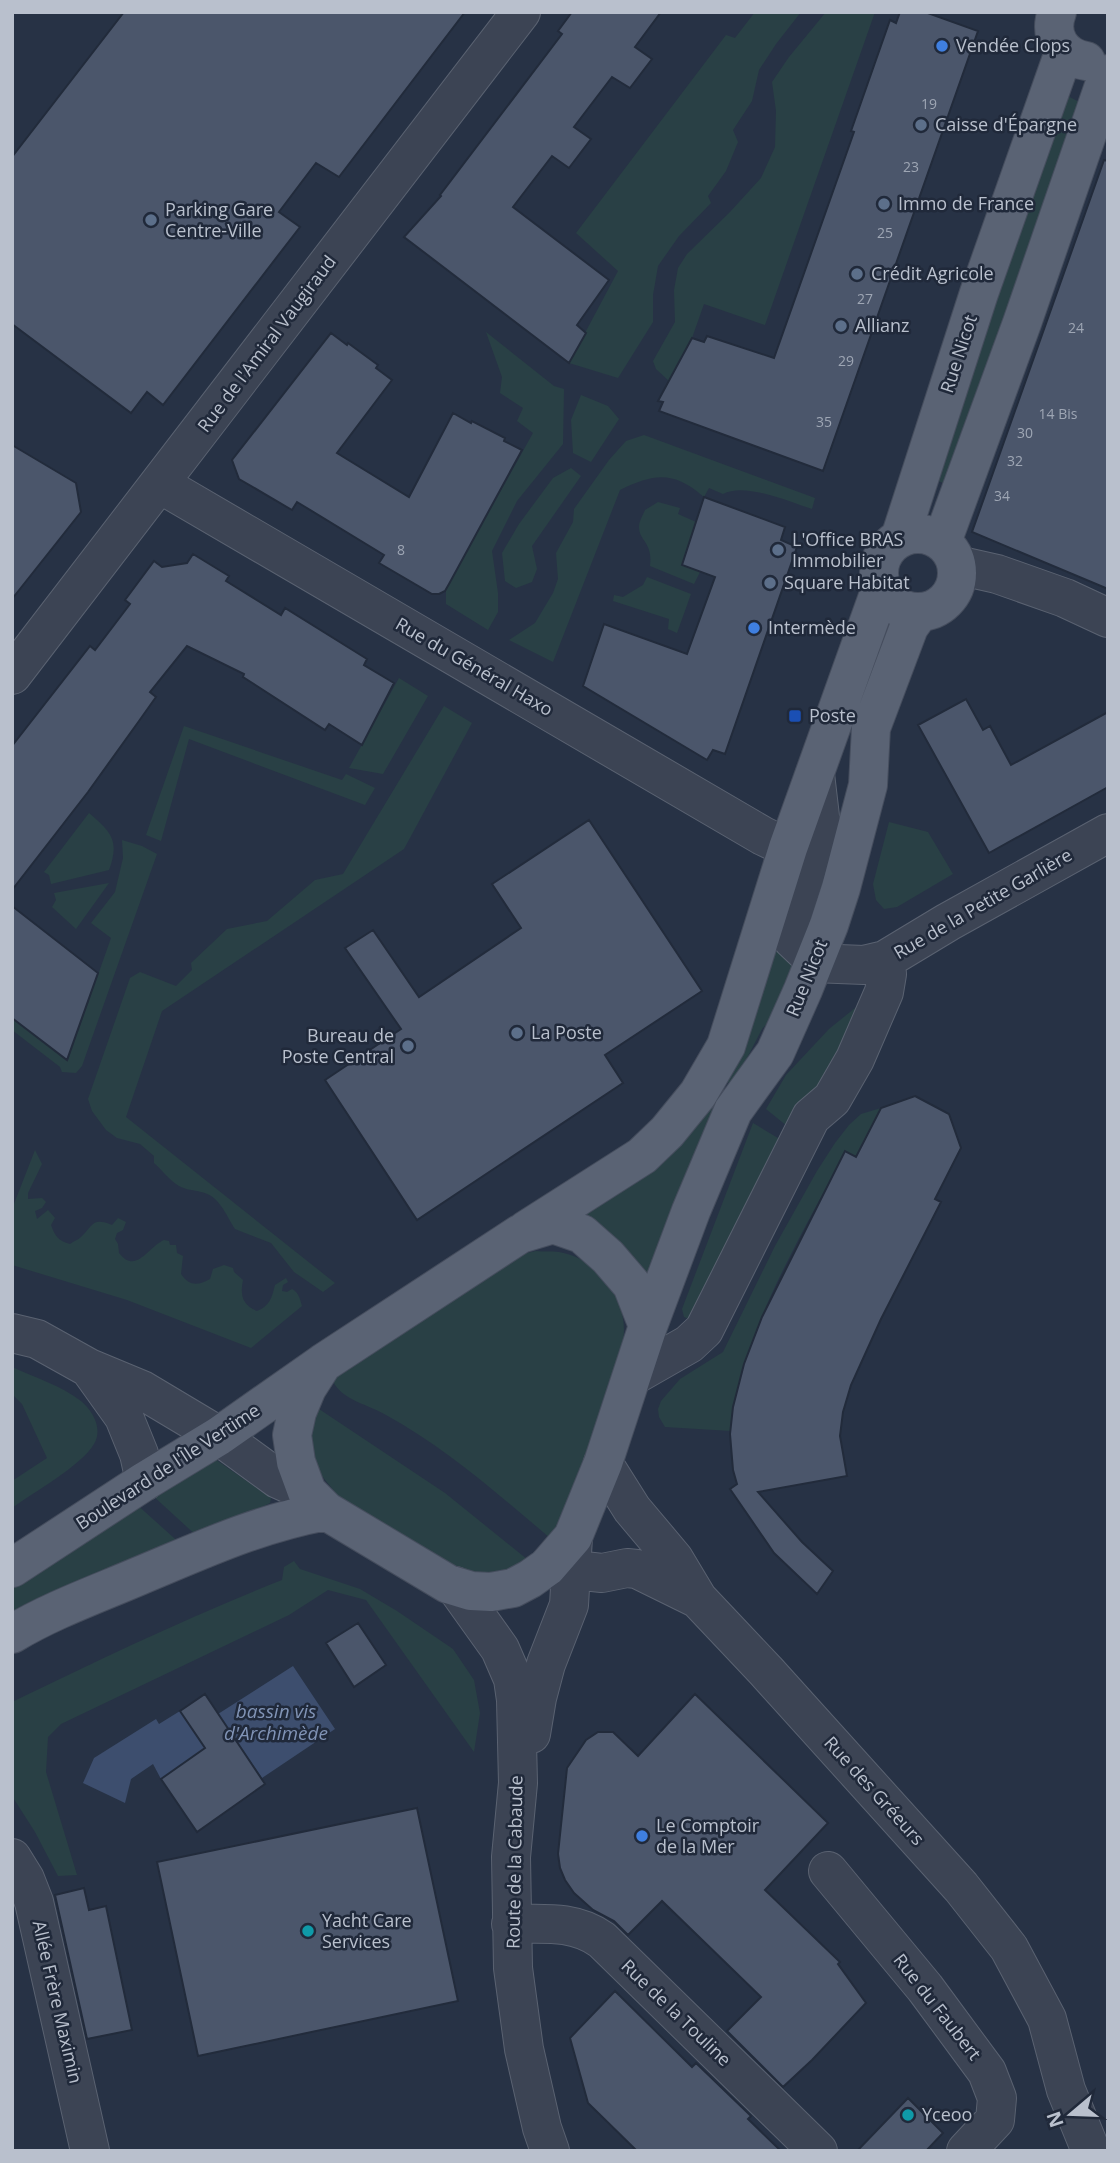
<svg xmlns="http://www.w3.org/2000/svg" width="1120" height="2163" font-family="'Open Sans',sans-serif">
<rect width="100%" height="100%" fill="#273245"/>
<path fill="#294045" d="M 755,12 L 801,12 L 776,44 L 759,70 L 752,101 L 733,130 L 738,142 L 726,171 L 708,196 L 711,203 L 679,236 L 658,266 L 653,295 L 653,322 L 618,378 L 569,363 L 618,271 L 576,233 L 726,35 L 735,38 Z
M 826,12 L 875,12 L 765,325 L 704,304 L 692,338 L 669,381 L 656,369 L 653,361 L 675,322 L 674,290 L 678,268 L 687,254 L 730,212 L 761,178 L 775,147 L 776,111 L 772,82 L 789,57 Z
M 1062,93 L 1083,104 L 949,485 L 935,480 Z
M 486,332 L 554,386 L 564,389 L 563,444 L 517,501 L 492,551 L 498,593 L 498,612 L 488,630 L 446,604 L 446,589 L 533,433 L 517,421 L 523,408 L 500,393 L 502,377 Z
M 581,395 L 608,406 L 619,419 L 591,462 L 573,453 L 571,420 Z
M 644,435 L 815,498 L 812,509 C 789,502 745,482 723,494 L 709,488 L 704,497 C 674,471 655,473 620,490 L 553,662 L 509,640 L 535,623 L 553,593 L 558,579 L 556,553 L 573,522 L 574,509 L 609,460 L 626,441 Z
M 571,468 L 581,476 L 532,546 L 537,569 L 532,582 L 516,588 L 505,581 L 502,553 L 519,524 L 553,478 Z
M 658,502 L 680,508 L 678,514 L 696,522 L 682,565 L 700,572 L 694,584 L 650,566 C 653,542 639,541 639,527 C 639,521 643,515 645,510 Z
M 647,577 L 691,594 L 677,633 L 668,629 L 669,619 L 613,601 L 614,595 L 623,597 L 643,585 Z
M 399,678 L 428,696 L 383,774 L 349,768 Z
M 444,706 L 472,723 L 404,849 L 162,1011 L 126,1117 L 335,1283 L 323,1292 L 294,1272 L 271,1243 L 235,1229 C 226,1215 219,1195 201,1192 C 194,1190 186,1190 179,1186 C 170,1181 162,1170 154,1163 L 154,1156 L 140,1144 L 117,1138 L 106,1130 L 92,1111 L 88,1099 L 130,978 L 140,972 L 176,986 L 192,970 L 191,963 L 227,929 L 267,921 L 315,880 L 343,874 Z
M 184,726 L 342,780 L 346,774 L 375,788 L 365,805 L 189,739 L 161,841 L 146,835 Z
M 89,813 C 111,832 120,840 109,870 L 51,884 L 49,875 L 44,872 Z
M 889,822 L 928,832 L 953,874 L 897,907 L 884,909 L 876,900 L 873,884 Z
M 122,840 L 142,846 L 157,854 L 82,1066 L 76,1073 L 62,1072 L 60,1067 L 12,1030 L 12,1018 L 68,1060 L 111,938 L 91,923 L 115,892 L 123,858 Z
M 109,883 L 76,929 L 52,907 L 56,900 L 54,893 Z
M 772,948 L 780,952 L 807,980 L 762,1029 L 733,1085 L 723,1080 Z
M 860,1004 L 824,1092 L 787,1126 L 766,1109 L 786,1075 L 829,1029 Z
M 712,1095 L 723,1103 L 646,1277 L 578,1213 Z
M 881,1108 L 864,1141 L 873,1166 L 845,1152 C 800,1239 741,1332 731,1431 L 665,1427 L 659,1417 L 658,1409 L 661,1401 L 680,1379 L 723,1352 L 775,1246 L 817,1171 L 835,1143 L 849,1125 L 861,1114 Z
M 753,1123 L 783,1141 L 691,1320 L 684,1317 L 682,1309 Z
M 35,1150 L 42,1164 L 28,1193 L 28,1199 L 42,1198 L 46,1202 L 42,1208 L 35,1211 L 37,1219 L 48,1210 L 55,1218 L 51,1225 C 55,1236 58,1241 70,1244 C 74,1241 78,1240 81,1237 C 92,1227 92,1216 112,1225 L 118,1218 L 126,1222 L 123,1230 L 117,1233 L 115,1239 L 118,1244 L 119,1253 C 136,1275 148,1247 164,1240 L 169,1241 L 170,1245 L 176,1245 L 177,1253 L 183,1256 L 181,1274 C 189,1286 198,1286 210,1279 L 213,1269 L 224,1265 L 233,1268 L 234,1272 L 243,1280 C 240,1295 242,1305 257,1311 C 270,1306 272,1297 275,1285 L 286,1278 L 288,1282 L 283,1285 L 282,1291 L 287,1292 L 292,1289 C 299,1293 300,1299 302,1306 L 251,1348 L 127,1300 L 12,1265 L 12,1209 Z
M 536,1251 C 544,1252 551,1251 559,1252 C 596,1258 624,1293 624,1330 C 624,1339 622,1349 621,1358 L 561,1530 L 550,1538 C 498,1494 446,1448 386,1415 C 370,1405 341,1400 333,1381 L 342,1371 L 522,1254 Z
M 12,1367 C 34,1377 62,1386 81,1401 C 93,1411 103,1429 94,1444 C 81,1466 34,1492 12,1508 L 12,1481 L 47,1458 L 22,1404 L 12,1394 Z
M 319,1409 L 445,1493 L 528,1560 L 502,1572 L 475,1573 L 450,1566 L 338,1496 L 322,1476 L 309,1456 L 308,1439 Z
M 212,1457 L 271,1498 L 270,1503 L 199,1538 L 151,1494 Z
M 134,1502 L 184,1547 L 12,1625 L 12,1584 Z
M 294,1561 L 300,1569 L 360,1589 L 397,1611 L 453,1649 L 474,1680 L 480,1713 L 474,1752 L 366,1600 L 328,1590 L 289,1615 L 61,1724 L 48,1737 L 46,1772 L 77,1875 L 58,1876 L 35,1832 L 12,1796 L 12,1702 C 101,1659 190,1616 282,1580 L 284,1567 Z"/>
<path fill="#3d4e6e" d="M 293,1666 L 335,1729 L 262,1778 L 218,1714 Z
M 180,1711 L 205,1748 L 161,1779 L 153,1764 L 131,1779 L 125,1803 L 83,1783 L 94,1758 L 156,1719 L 159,1724 Z"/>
<path fill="#4b566b" stroke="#222b3b" stroke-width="2" d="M 124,12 L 465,12 L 339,177 L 316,163 L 279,212 L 300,227 L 163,405 L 147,392 L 131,413 L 12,324 L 12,157 Z
M 572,12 L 661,12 L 635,47 L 652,59 L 630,88 L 612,77 L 574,127 L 591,139 L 569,168 L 552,156 L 513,207 L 609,280 L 577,325 L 586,333 L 569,363 L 404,237 L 441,196 L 440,195 L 562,34 L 558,31 Z
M 900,12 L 925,12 L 978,31 L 823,471 L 659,411 L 663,402 L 658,401 L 692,338 L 704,342 L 707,336 L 774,358 L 854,132 L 851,131 L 890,20 L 896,23 Z
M 1104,160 L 1108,161 L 1108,589 L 972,532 Z
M 331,333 L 347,345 L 348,343 L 378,365 L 376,368 L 392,380 L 337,453 L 409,497 L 453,413 L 471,423 L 472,421 L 505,438 L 504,441 L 522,450 L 449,584 L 445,591 L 439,594 L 432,594 L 379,563 L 384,555 L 297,502 L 292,510 L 239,479 L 232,460 Z
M 12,445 L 76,483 L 81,512 L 12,599 Z
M 704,497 L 785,527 L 781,540 L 797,547 L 725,754 L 713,750 L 707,760 L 583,686 L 604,624 L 687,654 L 715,577 L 682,565 Z
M 193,554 L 229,576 L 226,581 L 281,615 L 285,608 L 367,659 L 364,665 L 394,683 L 362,745 L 329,724 L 325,730 L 243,677 L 244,674 L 187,646 L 150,692 L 156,697 L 139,721 L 88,792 L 12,890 L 12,746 L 90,646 L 95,650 L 130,604 L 125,600 L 154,561 L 162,567 L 187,563 Z
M 966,699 L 983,730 L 990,726 L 1011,765 L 1108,712 L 1108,787 L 989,853 L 918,725 Z
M 589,820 L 702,991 L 605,1055 L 623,1083 L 417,1220 L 325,1080 L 401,1029 L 345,948 L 373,930 L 419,997 L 521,928 L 492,884 Z
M 12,906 L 98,973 L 67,1060 L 12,1018 Z
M 915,1096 L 949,1114 L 961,1148 L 935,1199 L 941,1202 L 881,1319 L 851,1385 L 843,1412 L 840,1436 L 847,1476 L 758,1492 L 802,1542 L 833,1571 L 817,1594 L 774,1553 L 730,1489 L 737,1484 L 733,1470 L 730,1434 L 733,1407 L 744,1364 L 762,1317 L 845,1151 L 856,1157 L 881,1108 Z
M 358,1623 L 386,1665 L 354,1687 L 326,1643 Z
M 205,1694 L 265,1784 L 197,1832 L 161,1779 L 205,1748 L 180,1711 Z
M 695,1694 L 828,1823 L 765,1890 L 840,1962 L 838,1964 L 866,2003 L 812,2060 L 783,2087 L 727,2031 L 761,1997 L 662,1901 L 628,1935 L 614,1921 L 593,1910 L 574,1893 L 565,1880 L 560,1868 L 558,1854 L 567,1768 L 586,1740 L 598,1732 L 613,1732 L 638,1756 Z
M 417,1808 L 458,2001 L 198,2056 L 157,1862 Z
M 84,1888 L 89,1910 L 106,1906 L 132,2030 L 87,2039 L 55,1895 Z
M 615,1991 L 692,2067 L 696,2063 L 751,2116 L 748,2119 L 781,2151 L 637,2151 L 588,2103 L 570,2038 Z
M 908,2098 L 943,2133 L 926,2151 L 857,2151 Z"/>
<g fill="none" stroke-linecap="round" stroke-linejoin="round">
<g stroke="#5a6271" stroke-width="40">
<path id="minor" d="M 160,484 L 763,836 L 788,848
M 957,565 L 997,574 L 1065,598 L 1108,618
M 12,675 L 521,12
M 815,774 L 821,825 L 790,921 L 792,939 L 810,956 L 813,963 L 864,965 L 885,960 L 948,922 L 1108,833
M 12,1333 L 37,1339 L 89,1368 L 142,1390 L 219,1436 L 278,1479 L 307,1492
M 89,1368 L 124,1417 L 139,1454 L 145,1481
M 633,1376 L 689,1344 L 704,1330 L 811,1117 L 832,1099 L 855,1059 L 884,992 L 887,974 L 885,960
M 603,1463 L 632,1509 L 674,1559 L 698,1599 L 766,1671 L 961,1887 L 1009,1948 L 1047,2019 L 1066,2090 L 1091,2151
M 547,1567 L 602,1573 L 627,1568 L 637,1569 L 696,1598
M 455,1586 L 500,1649 L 513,1679 L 516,1700 L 518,1783 L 511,1857 L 513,1968 L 524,2049 L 542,2128 L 550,2151
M 531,1734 L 537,1698 L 546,1664 L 569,1605 L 573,1537
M 12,1858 L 25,1879 L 34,1902 L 90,2151
M 828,1871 L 925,1988 L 987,2072 L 997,2098 L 995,2120 L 966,2151
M 511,1924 C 544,1924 574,1920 602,1940 L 818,2151"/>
</g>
<g stroke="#454d5d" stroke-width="40">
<path id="major" d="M 1057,12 C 1048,36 1062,57 1086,61
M879 573a39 39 0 1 1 78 0a39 39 0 1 1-78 0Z
M 900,538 L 979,293 L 1064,52
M 942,542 L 1022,323 L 1108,74
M 526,1230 L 642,1156 L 667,1132 L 698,1094 L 726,1046 L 788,848 L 881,588
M 323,1363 L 307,1388 L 297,1412 L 292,1435 L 296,1462 L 307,1492 L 326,1511 L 448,1584 L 471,1591 L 491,1592 L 513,1588 L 530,1579 L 547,1567 L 573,1537 L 603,1463 L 648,1326 L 691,1211 L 733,1111 L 775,1053 L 803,990 L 829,925 L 841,888 L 868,785 L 871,728 L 909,627 L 919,613
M 12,1568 L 145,1481 L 219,1436 L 323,1363 L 520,1234 L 553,1224 L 582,1234 L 608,1257 L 632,1285 L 648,1326
M 12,1634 C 52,1610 97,1594 139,1576 C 204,1549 257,1524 326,1511"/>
</g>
<use href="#minor" stroke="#3c4454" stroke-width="38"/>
<use href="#major" stroke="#5a6374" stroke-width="38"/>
</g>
<g fill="#3f7fe0" stroke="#20293a" stroke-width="2.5">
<circle cx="942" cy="46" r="7"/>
<circle cx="754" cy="628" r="7"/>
<circle cx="642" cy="1836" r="7"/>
</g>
<g fill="#5c6f8a" stroke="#20293a" stroke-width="2.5">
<circle cx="921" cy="125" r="7"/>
<circle cx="884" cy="204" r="7"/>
<circle cx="151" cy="220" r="7"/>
<circle cx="857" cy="274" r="7"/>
<circle cx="841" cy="326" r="7"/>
<circle cx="778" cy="550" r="7"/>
<circle cx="770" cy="583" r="7"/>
<circle cx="517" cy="1033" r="7"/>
<circle cx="408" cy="1046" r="7"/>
</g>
<rect fill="#1a4fb4" stroke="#20293a" stroke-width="2.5" x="788" y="709" width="14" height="14" rx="3.5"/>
<g fill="#0f9aa8" stroke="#20293a" stroke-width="2.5">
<circle cx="308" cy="1931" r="7"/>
<circle cx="908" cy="2115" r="7"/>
</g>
<g text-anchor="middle" stroke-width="5" stroke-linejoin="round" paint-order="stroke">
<g font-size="14" fill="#9ea6b4">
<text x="929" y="109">19</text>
<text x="911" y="172">23</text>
<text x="885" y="238">25</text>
<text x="865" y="304">27</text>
<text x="1076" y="333">24</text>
<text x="846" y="366">29</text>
<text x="1058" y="419">14 Bis</text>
<text x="824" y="427">35</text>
<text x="1025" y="438">30</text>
<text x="1015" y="466">32</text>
<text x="1002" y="501">34</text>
<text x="401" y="555">8</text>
</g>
<g font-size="18" fill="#b9c0cd" stroke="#20293a" text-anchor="start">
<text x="956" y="52">Vendée Clops</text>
<text x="935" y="131">Caisse d'Épargne</text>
<text x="898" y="210">Immo de France</text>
<text x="165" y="216">Parking Gare<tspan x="165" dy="21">Centre-Ville</tspan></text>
<text x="871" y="280">Crédit Agricole</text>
<text x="855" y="332">Allianz</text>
<text x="792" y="546">L'Office BRAS<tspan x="792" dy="21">Immobilier</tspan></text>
<text x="784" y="589">Square Habitat</text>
<text x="768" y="634">Intermède</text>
<text x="809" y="722">Poste</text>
<text x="531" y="1039">La Poste</text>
<text x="394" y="1042" text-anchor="end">Bureau de<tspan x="394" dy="21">Poste Central</tspan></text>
<text x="656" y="1832">Le Comptoir<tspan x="656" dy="21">de la Mer</tspan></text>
<text x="322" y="1927">Yacht Care<tspan x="322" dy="21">Services</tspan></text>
<text x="922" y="2121">Yceoo</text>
</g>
<g font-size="18" fill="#b9c0cd" stroke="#20293a">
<text transform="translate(267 344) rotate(-53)" y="6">Rue de l'Amiral Vaugiraud</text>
<text transform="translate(959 354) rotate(-72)" y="6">Rue Nicot</text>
<text transform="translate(474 667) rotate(30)" y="6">Rue du Général Haxo</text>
<text transform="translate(983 904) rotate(-30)" y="6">Rue de la Petite Garlière</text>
<text transform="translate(807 978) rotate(-68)" y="6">Rue Nicot</text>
<text transform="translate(168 1467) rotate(-33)" y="6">Boulevard de l'Île Vertime</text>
<text transform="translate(874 1791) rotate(48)" y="6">Rue des Gréeurs</text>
<text transform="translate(515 1862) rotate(-89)" y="6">Route de la Cabaude</text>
<text transform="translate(57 2002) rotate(77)" y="6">Allée Frère Maximin</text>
<text transform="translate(937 2007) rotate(52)" y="6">Rue du Faubert</text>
<text transform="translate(676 2013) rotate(44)" y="6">Rue de la Touline</text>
</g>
<g font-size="19" font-style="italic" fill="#8093b5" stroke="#20293a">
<text x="276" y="1718">bassin vis<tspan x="276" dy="22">d'Archimède</tspan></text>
</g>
</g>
<rect width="1120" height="2163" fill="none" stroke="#b9c0cd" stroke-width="28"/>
<g transform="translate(1071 2114) rotate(251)" stroke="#20293a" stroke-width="5" paint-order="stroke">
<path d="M0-5L12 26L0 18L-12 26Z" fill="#b9c0cd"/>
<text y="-10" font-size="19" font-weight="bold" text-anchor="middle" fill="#b9c0cd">N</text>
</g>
</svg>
